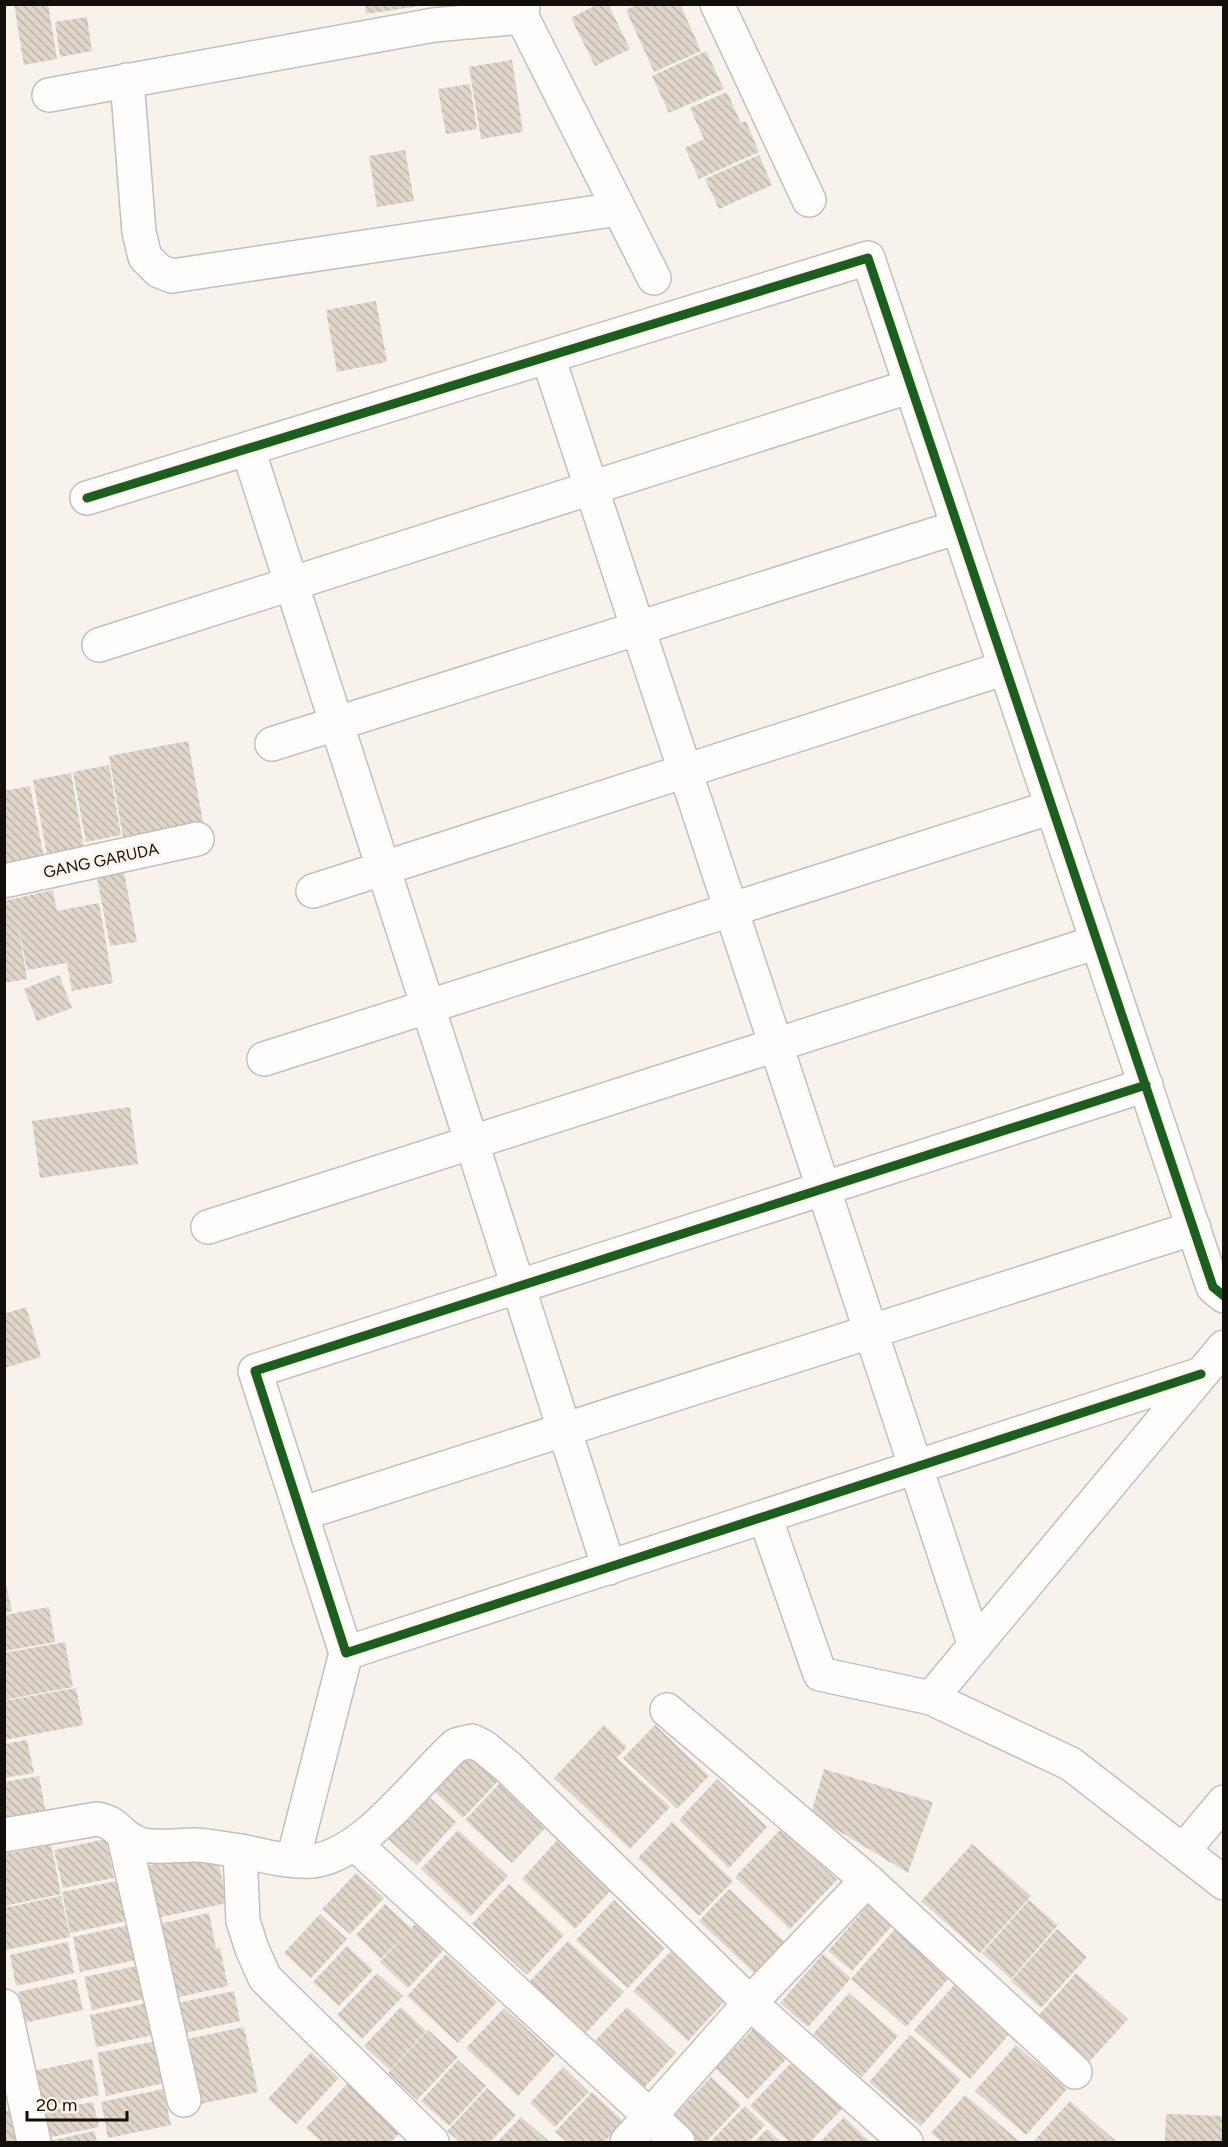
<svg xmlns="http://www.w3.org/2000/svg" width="1228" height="2147" font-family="Figtree,sans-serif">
<defs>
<pattern id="building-back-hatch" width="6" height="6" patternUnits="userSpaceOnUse" patternTransform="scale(1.5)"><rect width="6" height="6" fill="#dfd5c9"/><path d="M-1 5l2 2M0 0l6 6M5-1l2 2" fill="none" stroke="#beb6ab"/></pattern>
</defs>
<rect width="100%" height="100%" fill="#f7f2ec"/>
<path fill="url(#building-back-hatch)" d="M 14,4 L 48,4 L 57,59 L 24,65 Z
M 365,4 L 419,4 L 420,6 L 366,14 Z
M 598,4 L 608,4 L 630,49 L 595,66 L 571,18 Z
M 638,4 L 680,4 L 701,51 L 654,72 L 626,10 Z
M 87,17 L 92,51 L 60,57 L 55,22 Z
M 706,51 L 724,89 L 669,113 L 652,76 Z
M 512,60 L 523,132 L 481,139 L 469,67 Z
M 470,84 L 477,129 L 446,134 L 438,89 Z
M 727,92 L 741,123 L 746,121 L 759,152 L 699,179 L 685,148 L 704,139 L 690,108 Z
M 405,150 L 414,201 L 377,207 L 369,156 Z
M 759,155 L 772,185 L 719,209 L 705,179 Z
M 376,301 L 387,362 L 337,372 L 326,310 Z
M 188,741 L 203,822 L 123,837 L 109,756 Z
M 109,765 L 121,835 L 86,842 L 73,772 Z
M 71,773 L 85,853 L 48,860 L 33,780 Z
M 30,786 L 45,863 L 4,871 L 4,791 Z
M 123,867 L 137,942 L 110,946 L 96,872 Z
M 53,890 L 57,911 L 99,903 L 113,983 L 72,991 L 67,963 L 27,970 L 17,918 L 27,979 L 4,983 L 4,901 Z
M 59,975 L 72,1008 L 37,1021 L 24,989 Z
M 130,1107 L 138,1164 L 40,1178 L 32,1121 Z
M 26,1307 L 41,1357 L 4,1368 L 4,1314 Z
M 4,1576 L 12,1611 L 4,1613 Z
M 49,1607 L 55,1642 L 4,1651 L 4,1615 Z
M 65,1642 L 73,1687 L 4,1700 L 4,1653 Z
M 76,1688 L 83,1725 L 4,1740 L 4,1701 Z
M 604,1725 L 627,1747 L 617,1758 L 670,1807 L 630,1849 L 554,1778 Z
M 655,1725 L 709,1776 L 677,1809 L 623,1758 Z
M 27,1740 L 34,1773 L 4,1778 L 4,1744 Z
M 472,1751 L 501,1778 L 463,1818 L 434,1791 Z
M 824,1769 L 933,1802 L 908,1873 L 811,1814 Z
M 39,1776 L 46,1814 L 4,1821 L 4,1782 Z
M 717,1779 L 767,1827 L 729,1868 L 679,1820 Z
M 501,1782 L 548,1825 L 512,1863 L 465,1820 Z
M 427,1795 L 456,1822 L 417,1865 L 387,1838 Z
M 672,1822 L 733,1881 L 699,1916 L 638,1858 Z
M 782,1828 L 837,1880 L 790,1929 L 735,1877 Z
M 458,1830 L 508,1876 L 471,1916 L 421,1869 Z
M 559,1838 L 613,1888 L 575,1929 L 522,1879 Z
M 106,1839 L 114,1878 L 63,1888 L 54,1850 Z
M 972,1844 L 1031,1896 L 980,1953 L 921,1901 Z
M 51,1845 L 61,1894 L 4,1906 L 4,1854 Z
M 216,1851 L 227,1903 L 152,1919 L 141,1867 Z
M 356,1873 L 384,1898 L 350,1934 L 322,1909 Z
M 121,1880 L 130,1920 L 70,1933 L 62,1892 Z
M 509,1884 L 564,1935 L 527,1975 L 472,1924 Z
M 729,1889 L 786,1943 L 755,1974 L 699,1921 Z
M 61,1896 L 70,1937 L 6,1950 L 4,1908 Z
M 614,1900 L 665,1948 L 628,1988 L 576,1940 Z
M 1029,1900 L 1058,1925 L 1011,1979 L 982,1953 Z
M 872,1901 L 896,1921 L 852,1971 L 828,1951 Z
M 385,1904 L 411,1928 L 420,1919 L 448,1945 L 408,1988 L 380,1962 L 407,1933 L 381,1959 L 356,1935 Z
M 209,1913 L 216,1949 L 220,1948 L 228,1986 L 175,1998 L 159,1924 Z
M 320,1914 L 347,1939 L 311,1978 L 284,1953 Z
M 129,1925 L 136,1960 L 80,1972 L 73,1937 Z
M 895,1929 L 950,1977 L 906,2027 L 851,1979 Z
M 1057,1929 L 1087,1957 L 1041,2008 L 1011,1981 Z
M 568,1941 L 624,1992 L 585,2034 L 529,1982 Z
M 68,1942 L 74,1973 L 16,1986 L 10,1955 Z
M 347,1946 L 373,1970 L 339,2006 L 313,1982 Z
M 671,1951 L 725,2001 L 688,2041 L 633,1991 Z
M 446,1954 L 497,2002 L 458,2043 L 407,1996 Z
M 823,1954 L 851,1978 L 808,2027 L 780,2003 Z
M 137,1966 L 144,1999 L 92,2010 L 84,1977 Z
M 377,1973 L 403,1996 L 362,2039 L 337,2015 Z
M 1076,1973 L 1128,2019 L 1090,2061 L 1039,2015 Z
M 76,1979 L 83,2010 L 24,2023 L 18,1992 Z
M 957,1982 L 1013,2030 L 970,2079 L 914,2030 Z
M 234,1991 L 240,2021 L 185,2033 L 178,2003 Z
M 849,1993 L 898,2036 L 862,2077 L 813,2034 Z
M 148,2003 L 154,2035 L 96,2047 L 90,2015 Z
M 401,2007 L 426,2031 L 390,2070 L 364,2046 Z
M 627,2007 L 676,2053 L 644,2088 L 594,2042 Z
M 504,2008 L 555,2055 L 518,2096 L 466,2048 Z
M 757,2025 L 790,2055 L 748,2099 L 715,2068 Z
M 244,2027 L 258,2092 L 195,2105 L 182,2040 Z
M 428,2030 L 458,2057 L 417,2100 L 388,2073 Z
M 910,2035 L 961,2080 L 921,2126 L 869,2082 Z
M 156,2041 L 164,2083 L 106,2096 L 97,2053 Z
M 1016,2045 L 1067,2089 L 1026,2135 L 975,2091 Z
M 311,2052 L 339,2078 L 296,2124 L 268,2099 Z
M 92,2059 L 99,2095 L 40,2107 L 33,2071 Z
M 458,2060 L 486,2086 L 449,2126 L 421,2101 Z
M 792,2062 L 842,2109 L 810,2142 L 789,2142 L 750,2106 Z
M 563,2067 L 589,2092 L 555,2127 L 530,2103 Z
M 711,2077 L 741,2105 L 706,2142 L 694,2142 L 670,2120 Z
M 352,2079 L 404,2128 L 391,2142 L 322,2142 L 306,2128 Z
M 487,2088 L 516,2115 L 490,2142 L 460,2142 L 447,2131 Z
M 163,2089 L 171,2125 L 108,2138 L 101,2102 Z
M 592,2092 L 624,2122 L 604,2142 L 567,2142 L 555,2132 Z
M 965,2095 L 1020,2142 L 942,2142 L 931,2133 Z
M 1070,2101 L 1117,2142 L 1033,2142 Z
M 93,2102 L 99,2127 L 51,2137 L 45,2111 Z
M 745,2106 L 765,2125 L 749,2142 L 710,2142 Z
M 17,2108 L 24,2142 L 4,2142 L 4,2111 Z
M 1166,2114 L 1224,2116 L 1224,2142 L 1165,2142 Z
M 521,2117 L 550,2142 L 497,2142 Z
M 844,2117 L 870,2142 L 820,2142 Z
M 767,2129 L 781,2142 L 754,2142 Z
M 94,2131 L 97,2142 L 50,2142 L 49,2141 Z"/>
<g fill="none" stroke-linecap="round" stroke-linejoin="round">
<g stroke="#c4bfbb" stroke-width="36">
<path id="minor" d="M 717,4 L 809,200
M 522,17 L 654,278
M 127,80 L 139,232 L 145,257 L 159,271 L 172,276 L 618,209
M 49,95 L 434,25 L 522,17 L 523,4
M 548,357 L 975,1646
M 248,449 L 609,1568
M 87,498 L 868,258 L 1213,1287 L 1224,1296
M 99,645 L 911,386
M 272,744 L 958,527
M 4,881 L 197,839
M 313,891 L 1005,668
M 264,1059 L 1052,807
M 1146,1085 L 255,1371 L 346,1653 L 1201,1374
M 208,1227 L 1097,942
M 301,1514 L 1194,1228
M 765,1517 L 820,1674 L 931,1698 L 1071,1764 L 1224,1883
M 931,1698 L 1224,1347
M 4,1835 L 97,1819 C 119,1822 120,1839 143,1845 C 159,1848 178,1845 194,1845 C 205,1845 215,1847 226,1849 C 255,1852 282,1863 312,1861 C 364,1856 418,1779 456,1745 L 472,1741 L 484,1747 L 508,1767 L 750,2003 L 906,2142
M 124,1837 L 184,2100
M 355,1844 L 678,2142
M 240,1851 L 243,1921 L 252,1949 L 265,1978 L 432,2142
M 1183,1851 L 1224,1802
M 293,1860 L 346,1653
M 867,1880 L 1075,2072
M 4,2006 L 34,2142
M 627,2142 L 750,2003 L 867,1880 L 667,1710"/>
</g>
<use href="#minor" stroke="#fefdfc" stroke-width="33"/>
<g stroke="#fcf2e7" stroke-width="13">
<path id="cycleway" d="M 87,498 L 868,258 L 1213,1287 L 1224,1296
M 1146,1085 L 255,1371 L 346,1653 L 1201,1374"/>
</g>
<use href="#cycleway" stroke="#1b5e20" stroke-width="9"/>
</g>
<g text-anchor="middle" stroke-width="5" stroke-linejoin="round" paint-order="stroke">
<g font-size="16" fill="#120f0b" stroke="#fcf2e7">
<text transform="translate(101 860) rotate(-12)" y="6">GANG GARUDA</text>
</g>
</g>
<rect width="1228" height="2147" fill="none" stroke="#120f0b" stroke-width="12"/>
<path d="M27 2111v9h100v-9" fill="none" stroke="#120f0b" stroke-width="3"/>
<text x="36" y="2111" font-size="18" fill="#120f0b" stroke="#fcf2e7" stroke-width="4.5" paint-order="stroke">20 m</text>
</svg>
